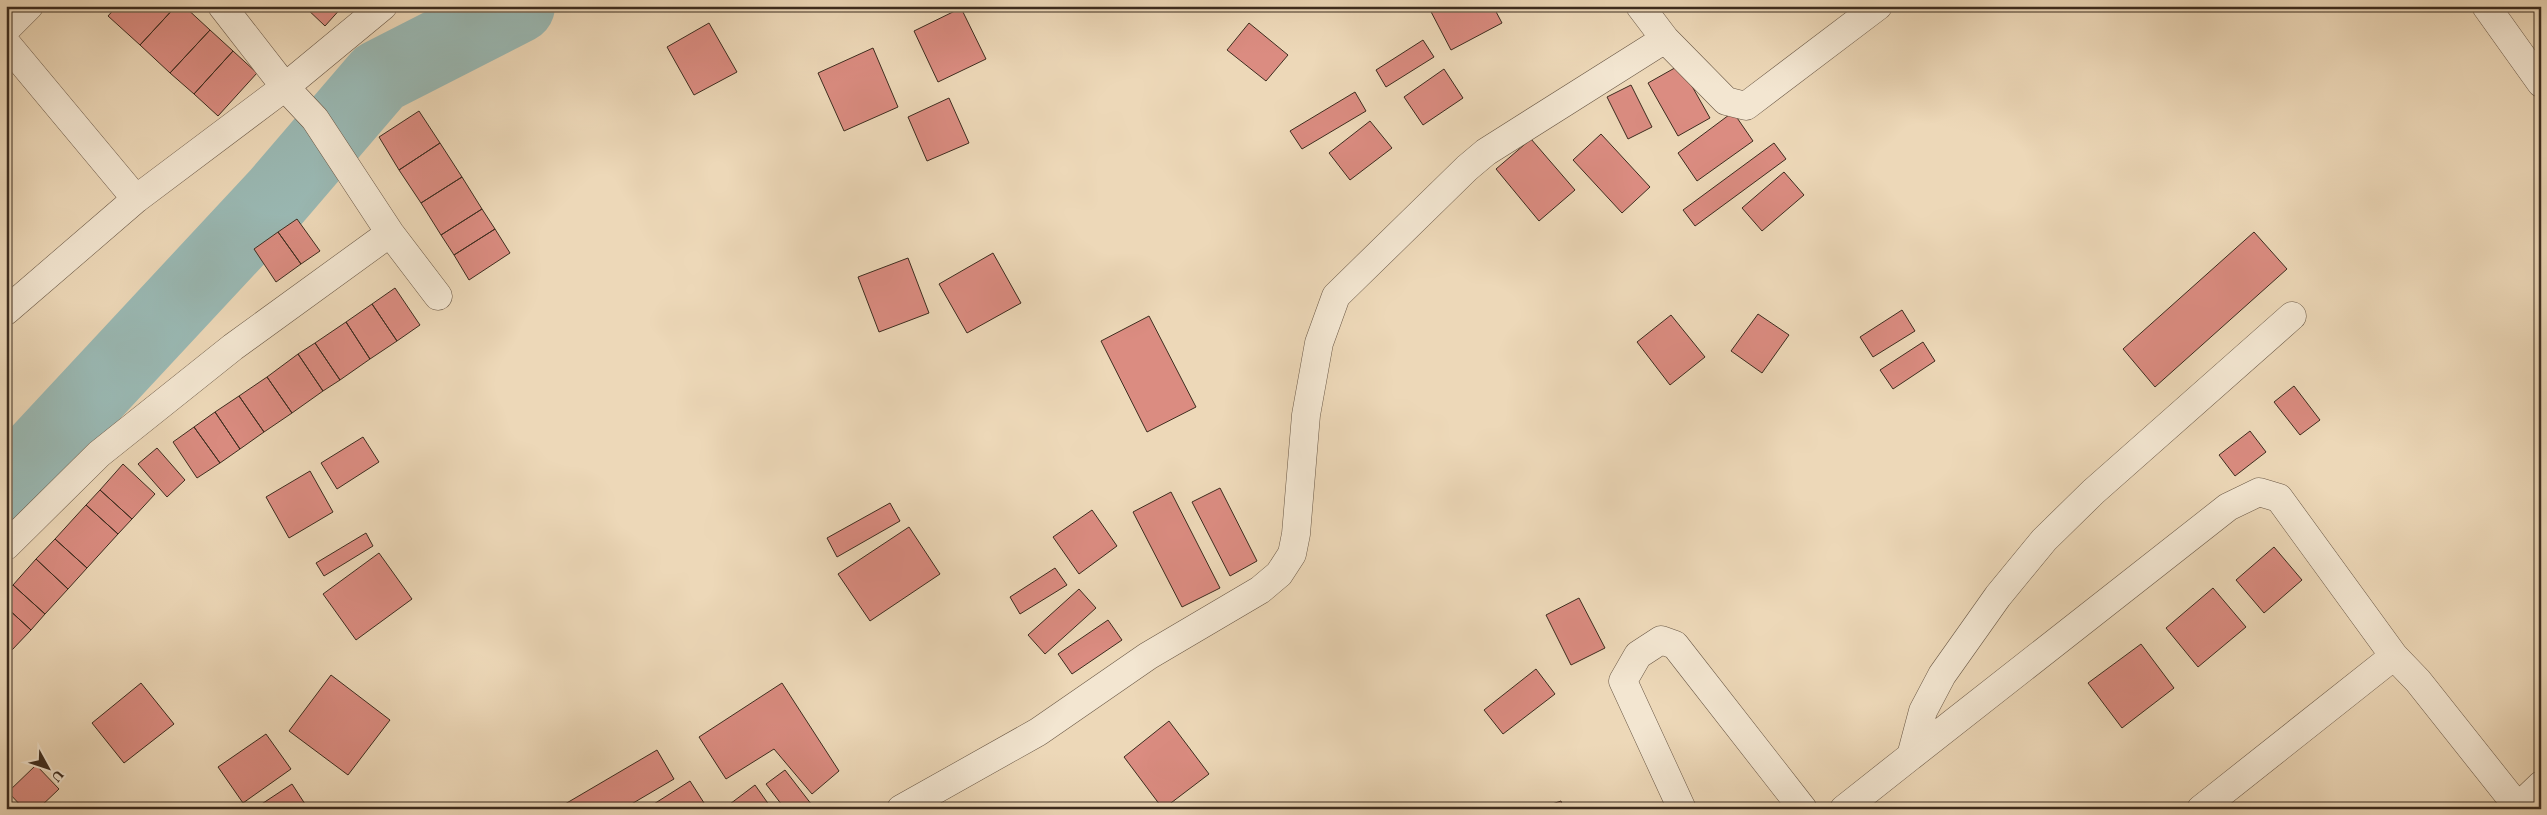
<svg xmlns="http://www.w3.org/2000/svg" width="2547" height="815" font-family="'EB Garamond',serif">
<rect width="100%" height="100%" fill="#edd8b8"/>
<filter id="stains"><feTurbulence type="fractalNoise" baseFrequency=".004" numOctaves="4"/><feColorMatrix values="0 0 0 0 .2 0 0 0 0 .09 0 0 0 0 .02 0 0 0 .5 -.17"/></filter>
<radialGradient id="worn" r=".72"><stop offset=".6" stop-color="#630" stop-opacity="0"/><stop offset="1" stop-color="#630" stop-opacity=".3"/></radialGradient>
<g fill="none" stroke-linecap="round" stroke-linejoin="round">
<path stroke="#9ab9b4" stroke-width="74" d="M 6,487 L 277,196 L 379,77 L 518,6"/>
</g>
<path fill="#db8c81" stroke="#3d2c1f" d="M 117,6 L 176,6 L 140,45 L 108,16 Z
M 176,6 L 184,6 L 210,30 L 170,73 L 140,45 Z
M 304,6 L 343,6 L 325,26 Z
M 1428,6 L 1493,6 L 1502,23 L 1451,50 Z
M 961,8 L 986,59 L 938,82 L 914,31 Z
M 709,23 L 737,72 L 694,95 L 667,47 Z
M 1249,23 L 1288,55 L 1266,81 L 1227,50 Z
M 210,30 L 233,51 L 194,94 L 170,73 Z
M 1423,40 L 1434,57 L 1386,87 L 1376,70 Z
M 873,48 L 898,107 L 844,131 L 818,73 Z
M 233,51 L 257,73 L 218,116 L 194,94 Z
M 1680,65 L 1710,118 L 1678,136 L 1648,83 Z
M 1444,69 L 1463,98 L 1423,125 L 1404,97 Z
M 1631,85 L 1652,127 L 1628,139 L 1607,97 Z
M 1355,92 L 1366,111 L 1302,149 L 1290,131 Z
M 949,98 L 969,143 L 927,161 L 908,117 Z
M 419,111 L 440,143 L 399,170 L 379,137 Z
M 1733,112 L 1753,141 L 1697,181 L 1678,153 Z
M 1370,121 L 1392,148 L 1350,180 L 1329,153 Z
M 1601,134 L 1650,187 L 1622,213 L 1573,160 Z
M 1531,139 L 1575,190 L 1539,221 L 1496,169 Z
M 440,143 L 462,177 L 421,203 L 399,170 Z
M 1774,143 L 1786,159 L 1695,226 L 1683,210 Z
M 1784,172 L 1804,195 L 1762,231 L 1742,208 Z
M 462,177 L 482,209 L 441,235 L 421,203 Z
M 482,209 L 495,229 L 454,255 L 441,235 Z
M 297,219 L 320,251 L 301,264 L 278,232 Z
M 495,229 L 510,253 L 469,280 L 454,255 Z
M 278,232 L 301,264 L 276,282 L 254,249 Z
M 2254,232 L 2287,269 L 2155,387 L 2123,349 Z
M 993,253 L 1021,303 L 967,333 L 939,284 Z
M 908,258 L 929,313 L 879,332 L 858,277 Z
M 395,288 L 420,325 L 397,341 L 372,304 Z
M 372,304 L 397,341 L 370,359 L 346,322 Z
M 1902,310 L 1915,331 L 1873,357 L 1860,337 Z
M 1758,314 L 1789,335 L 1762,373 L 1731,351 Z
M 1671,315 L 1705,357 L 1670,385 L 1637,342 Z
M 1149,316 L 1196,407 L 1147,432 L 1101,341 Z
M 346,322 L 370,359 L 340,380 L 315,343 Z
M 1923,342 L 1935,361 L 1893,389 L 1880,370 Z
M 315,343 L 340,380 L 323,391 L 298,354 Z
M 298,354 L 323,391 L 292,413 L 267,377 Z
M 267,377 L 292,413 L 264,432 L 239,396 Z
M 2294,386 L 2320,420 L 2300,435 L 2274,402 Z
M 239,396 L 264,432 L 240,449 L 215,412 Z
M 215,412 L 240,449 L 220,463 L 194,427 Z
M 194,427 L 220,463 L 197,478 L 173,442 Z
M 2250,431 L 2266,452 L 2235,476 L 2219,455 Z
M 363,437 L 379,462 L 337,489 L 321,463 Z
M 6,447 L 11,451 L 6,457 Z
M 157,448 L 185,480 L 167,497 L 138,464 Z
M 123,464 L 155,494 L 132,519 L 100,490 Z
M 310,471 L 333,512 L 289,538 L 266,497 Z
M 1220,488 L 1257,561 L 1230,576 L 1192,502 Z
M 100,490 L 132,519 L 118,534 L 86,505 Z
M 1171,492 L 1220,588 L 1182,607 L 1133,512 Z
M 890,503 L 900,521 L 837,557 L 827,538 Z
M 86,505 L 118,534 L 87,568 L 55,539 Z
M 1092,510 L 1117,546 L 1079,574 L 1053,537 Z
M 909,527 L 940,574 L 870,621 L 838,574 Z
M 366,533 L 373,546 L 324,576 L 316,563 Z
M 55,539 L 87,568 L 68,589 L 36,559 Z
M 2274,547 L 2302,580 L 2264,613 L 2236,580 Z
M 379,553 L 412,599 L 356,640 L 323,594 Z
M 36,559 L 68,589 L 45,614 L 13,585 Z
M 1055,568 L 1067,585 L 1020,614 L 1010,597 Z
M 13,585 L 45,614 L 31,630 L 6,607 L 6,592 Z
M 2213,588 L 2246,627 L 2198,667 L 2166,628 Z
M 1079,589 L 1096,608 L 1045,654 L 1028,635 Z
M 1579,598 L 1605,648 L 1571,665 L 1546,615 Z
M 6,607 L 31,630 L 11,651 L 6,647 Z
M 1108,620 L 1122,640 L 1072,674 L 1058,654 Z
M 2141,644 L 2174,688 L 2122,728 L 2088,683 Z
M 6,647 L 11,651 L 6,657 Z
M 1536,669 L 1555,694 L 1503,734 L 1484,710 Z
M 331,675 L 390,720 L 348,775 L 289,731 Z
M 141,683 L 174,724 L 124,763 L 92,723 Z
M 782,683 L 839,771 L 812,794 L 774,749 L 726,779 L 699,737 Z
M 1169,721 L 1209,774 L 1163,809 L 1124,757 Z
M 266,734 L 291,769 L 243,803 L 218,767 Z
M 657,750 L 674,779 L 623,809 L 568,809 L 565,804 Z
M 36,765 L 59,789 L 38,809 L 24,809 L 8,792 Z
M 785,770 L 815,809 L 785,809 L 766,784 Z
M 690,781 L 706,806 L 702,809 L 646,809 Z
M 292,784 L 307,807 L 303,809 L 254,809 Z
M 755,785 L 772,809 L 728,809 L 726,807 Z
M 1561,801 L 1564,809 L 1537,809 Z"/>
<g fill="none" stroke-linecap="round" stroke-linejoin="round">
<g stroke="#695745" stroke-width="29">
<path id="minor" d="M 222,6 L 285,87 L 315,119 L 390,233 L 438,296
M 1640,6 L 1665,39 L 1726,101 L 1746,106 L 1878,6
M 2486,6 L 2541,83
M 6,29 L 29,6
M 6,43 L 136,199
M 6,311 L 136,199 L 285,87 L 383,6
M 6,546 L 99,454 L 233,347 L 390,233
M 1911,756 L 2228,507 L 2259,492 L 2279,498 L 2394,656 L 2418,681 L 2518,807 L 2541,785
M 901,809 L 1038,732 L 1148,656 L 1260,590 L 1279,574 L 1292,554 L 1296,534 L 1306,415 L 1319,343 L 1336,296 L 1467,168 L 1486,152 L 1665,39
M 1682,809 L 1623,681 L 1638,655 L 1661,640 L 1675,645 L 1803,809
M 1844,809 L 1911,756 L 1923,711 L 1942,675 L 1998,596 L 2044,540 L 2093,492 L 2292,316
M 2201,809 L 2394,656"/>
</g>
<use href="#minor" stroke="#f3e6d1" stroke-width="28"/>
</g>
<rect width="2547" height="815" fill="none" stroke="#edd8b8" stroke-width="25"/>
<rect x="8" y="8" width="2532" height="800" fill="none" stroke="#3d2c1f" stroke-width="2.5"/>
<rect x="12" y="12" width="2522" height="790" fill="none" stroke="#3d2c1f"/>
<g transform="translate(48 768) rotate(130)" stroke="#f3e6d1" stroke-width="4" paint-order="stroke">
<path d="M0-4L9 19L0 12L-9 19Z" fill="#3d2c1f"/>
<text y="-8" font-size="14" font-weight="bold" text-anchor="middle" fill="#3d2c1f">U</text>
</g>
<rect width="100%" height="100%" filter="url(#stains)"/>
<rect width="100%" height="100%" fill="url(#worn)"/>
</svg>
